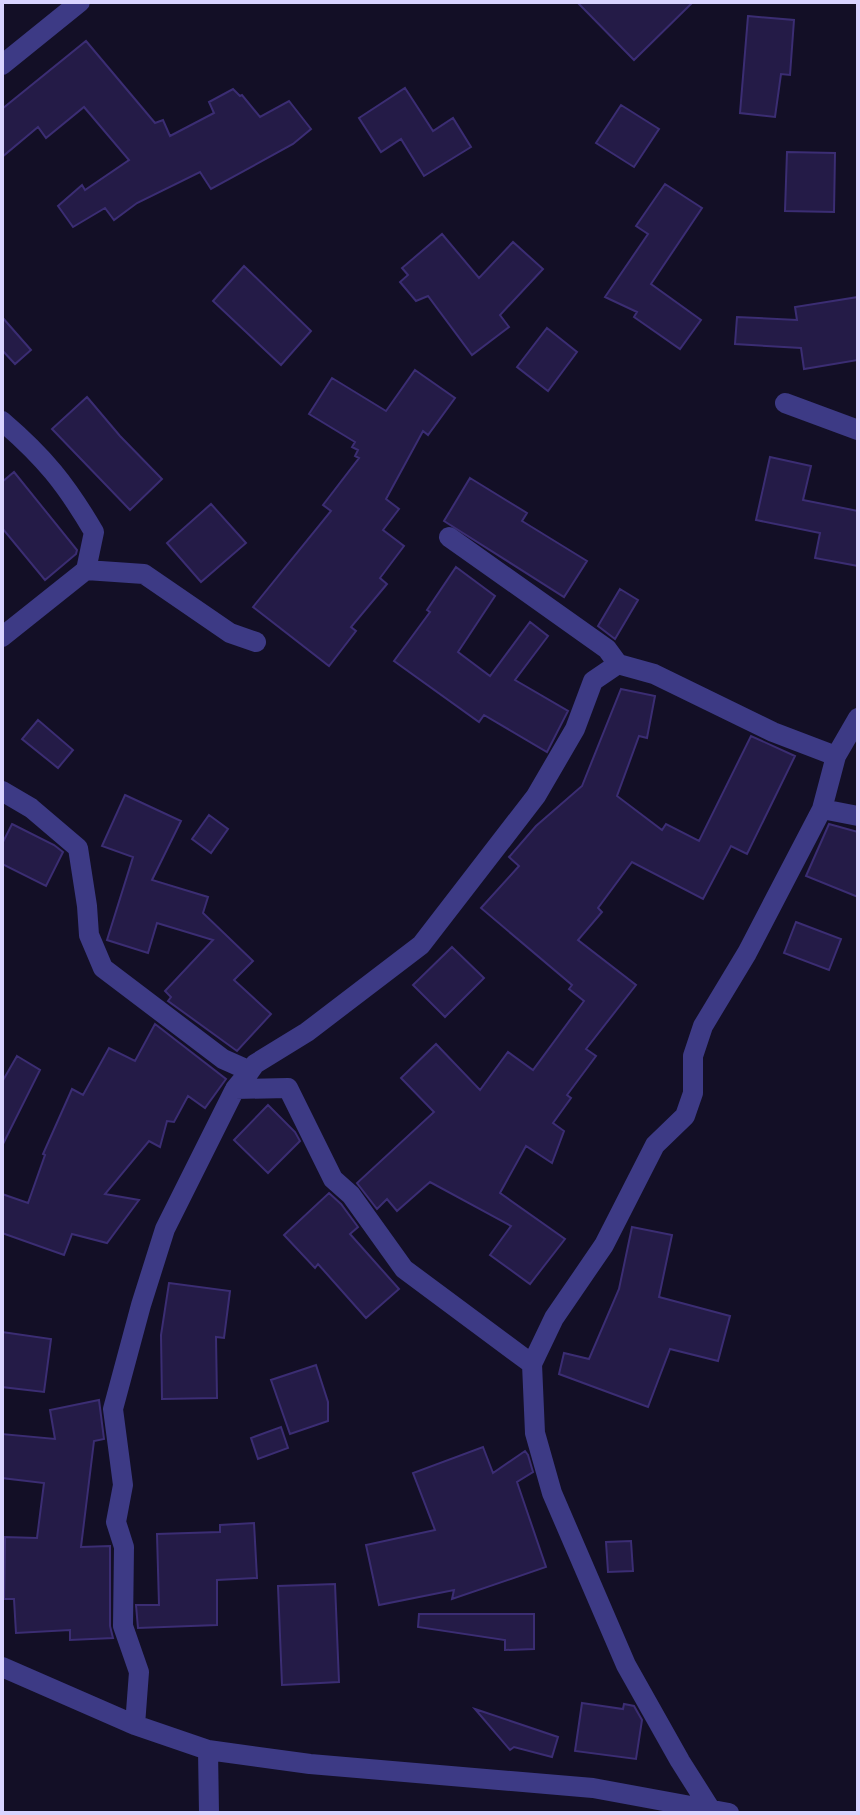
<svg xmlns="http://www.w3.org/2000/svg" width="860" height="1815" font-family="Ubuntu,sans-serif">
<rect width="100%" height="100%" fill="#130f26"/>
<path fill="#241b47" stroke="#3b2d73" stroke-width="2" d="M 577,2 L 693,2 L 634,60 Z
M 748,16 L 794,20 L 790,75 L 781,74 L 775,117 L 740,113 Z
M 86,41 L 155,123 L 163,120 L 170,136 L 214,113 L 209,102 L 233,89 L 240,96 L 242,95 L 260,117 L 289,101 L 311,129 L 293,144 L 211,189 L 200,172 L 137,203 L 114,220 L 105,208 L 73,227 L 58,206 L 82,185 L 85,190 L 129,160 L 84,107 L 46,138 L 38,127 L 2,157 L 2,109 Z
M 405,88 L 433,131 L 453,118 L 471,147 L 424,176 L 401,139 L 381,152 L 359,118 Z
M 621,105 L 659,129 L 634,167 L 596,143 Z
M 787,152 L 835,153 L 834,212 L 785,211 Z
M 665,184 L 702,208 L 651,284 L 701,320 L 680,349 L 634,317 L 637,312 L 605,297 L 648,234 L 636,226 Z
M 442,234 L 479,278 L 513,242 L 543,269 L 500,315 L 509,327 L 472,355 L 428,296 L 416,301 L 400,282 L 408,275 L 402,268 Z
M 244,266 L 311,331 L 281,365 L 213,301 Z
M 858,297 L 858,360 L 804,369 L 801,348 L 735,344 L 737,317 L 797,320 L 795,307 Z
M 2,317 L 31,350 L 15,364 L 2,350 Z
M 547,328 L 577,352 L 548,391 L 517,367 Z
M 415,370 L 455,398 L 428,435 L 423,431 L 386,499 L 399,509 L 383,530 L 404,546 L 380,578 L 387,584 L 351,627 L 356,631 L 329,666 L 253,607 L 331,511 L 323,505 L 359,458 L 355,456 L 358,450 L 352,447 L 355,442 L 309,414 L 332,378 L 386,411 Z
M 87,397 L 120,436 L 162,479 L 130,510 L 52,429 Z
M 770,457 L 811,466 L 803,500 L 858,511 L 858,566 L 815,558 L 820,533 L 756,520 Z
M 14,472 L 77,550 L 76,554 L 45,580 L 2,528 L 2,482 Z
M 470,478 L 527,513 L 522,521 L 587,561 L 564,597 L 444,521 Z
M 211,504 L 246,543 L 201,582 L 167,543 Z
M 456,567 L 495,596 L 458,652 L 490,676 L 530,622 L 548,636 L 515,680 L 568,711 L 547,752 L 484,715 L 479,722 L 394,661 L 430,612 L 427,610 Z
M 620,589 L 638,600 L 615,639 L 598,626 Z
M 621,689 L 655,696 L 647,738 L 639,736 L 617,796 L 662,830 L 666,824 L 699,841 L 751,736 L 795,756 L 747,854 L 731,846 L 703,899 L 632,862 L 598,908 L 602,912 L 578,940 L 636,985 L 586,1049 L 596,1056 L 567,1095 L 571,1098 L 553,1123 L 564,1131 L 552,1163 L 526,1146 L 500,1193 L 565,1239 L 530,1284 L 490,1255 L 511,1226 L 430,1182 L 397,1211 L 387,1199 L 377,1209 L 357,1183 L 434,1112 L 401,1078 L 436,1044 L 480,1090 L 508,1052 L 533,1070 L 584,1001 L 569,989 L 572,985 L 481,908 L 519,866 L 509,857 L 536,826 L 582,786 Z
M 38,720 L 73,750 L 58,768 L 22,739 Z
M 125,795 L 181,821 L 152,880 L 208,897 L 203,913 L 253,961 L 234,980 L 271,1014 L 237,1051 L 168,1001 L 171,997 L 165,991 L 213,940 L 157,923 L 148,953 L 107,940 L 133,857 L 102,846 Z
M 209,815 L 228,829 L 211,853 L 192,839 Z
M 12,824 L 54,845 L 63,852 L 46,886 L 2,864 L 2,844 Z
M 829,824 L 858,832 L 858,897 L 806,876 Z
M 796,922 L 841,939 L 829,970 L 784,953 Z
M 452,947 L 484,978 L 445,1017 L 413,985 Z
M 155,1024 L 226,1079 L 205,1108 L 188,1096 L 174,1122 L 167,1121 L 160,1147 L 149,1141 L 105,1194 L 139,1200 L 107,1243 L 72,1234 L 64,1255 L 2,1233 L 2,1194 L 28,1203 L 45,1155 L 43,1154 L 72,1089 L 83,1095 L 109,1048 L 135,1061 Z
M 17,1056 L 40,1070 L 2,1146 L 2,1082 Z
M 268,1105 L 295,1132 L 300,1141 L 268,1173 L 234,1140 Z
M 329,1193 L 341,1204 L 358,1227 L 350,1234 L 399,1289 L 366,1318 L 318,1264 L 315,1268 L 284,1235 Z
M 632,1227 L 672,1235 L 659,1297 L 730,1316 L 718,1361 L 670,1349 L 648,1407 L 559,1374 L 564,1353 L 589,1359 L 619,1289 Z
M 169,1283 L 230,1291 L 224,1338 L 216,1337 L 217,1398 L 162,1399 L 161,1335 Z
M 2,1332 L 51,1339 L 44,1392 L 2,1387 Z
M 316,1365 L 328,1402 L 328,1421 L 290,1434 L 271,1380 Z
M 99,1400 L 104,1439 L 94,1441 L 81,1547 L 110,1546 L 110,1626 L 113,1638 L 70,1640 L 70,1630 L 16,1633 L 14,1599 L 4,1599 L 5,1537 L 37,1538 L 44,1483 L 2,1478 L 2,1434 L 55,1439 L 50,1410 Z
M 281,1427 L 288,1448 L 258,1459 L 251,1438 Z
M 483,1447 L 493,1473 L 525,1451 L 528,1455 L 533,1472 L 517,1482 L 546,1567 L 452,1599 L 454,1590 L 379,1605 L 366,1545 L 435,1530 L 413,1473 Z
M 254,1523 L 257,1578 L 217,1580 L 217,1625 L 138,1628 L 136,1605 L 159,1605 L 157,1534 L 220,1532 L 220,1525 Z
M 631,1541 L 633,1571 L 608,1572 L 606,1542 Z
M 335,1584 L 339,1682 L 282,1685 L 278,1586 Z
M 419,1614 L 534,1614 L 534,1649 L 505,1650 L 505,1640 L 418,1627 Z
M 582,1703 L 623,1709 L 624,1704 L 634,1706 L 642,1720 L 636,1759 L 575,1751 Z
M 475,1709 L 558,1737 L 552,1757 L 514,1747 L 510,1750 Z"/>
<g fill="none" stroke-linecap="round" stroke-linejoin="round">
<path stroke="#3d3a85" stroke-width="20" d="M 2,65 L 80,2
M 785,403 L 858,430
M 2,421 C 44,457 66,484 94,532 L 86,570
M 449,537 L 607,649 L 618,664
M 2,637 L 86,570 L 144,574 L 230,633 L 256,642
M 2,791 L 31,808 L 78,848 L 87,906 L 89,935 L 103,968 L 223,1059 L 250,1071 L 235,1089 L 165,1229 L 141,1305 L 113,1409 L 123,1485 L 116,1522 L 124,1547 L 123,1626 L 139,1672 L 135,1725
M 822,809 L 858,816
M 250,1071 L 255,1064 L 307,1032 L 421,945 L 536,796 L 575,729 L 593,681 L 618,664 L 654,674 L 773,732 L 836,756
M 235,1089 L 288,1088 L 333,1179 L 351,1195 L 404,1269 L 532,1364
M 2,1667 L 135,1725 L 208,1750 L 310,1764 L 593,1788 L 729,1813
M 208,1750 L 209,1813
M 711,1810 L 680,1761 L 626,1665 L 552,1493 L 535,1433 L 532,1364 L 554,1318 L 604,1245 L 655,1145 L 685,1116 L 693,1093 L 693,1056 L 703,1026 L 747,953 L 822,809 L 836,756 L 858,718"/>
</g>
<rect width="860" height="1815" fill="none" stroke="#d9d4ff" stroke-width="8"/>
</svg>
